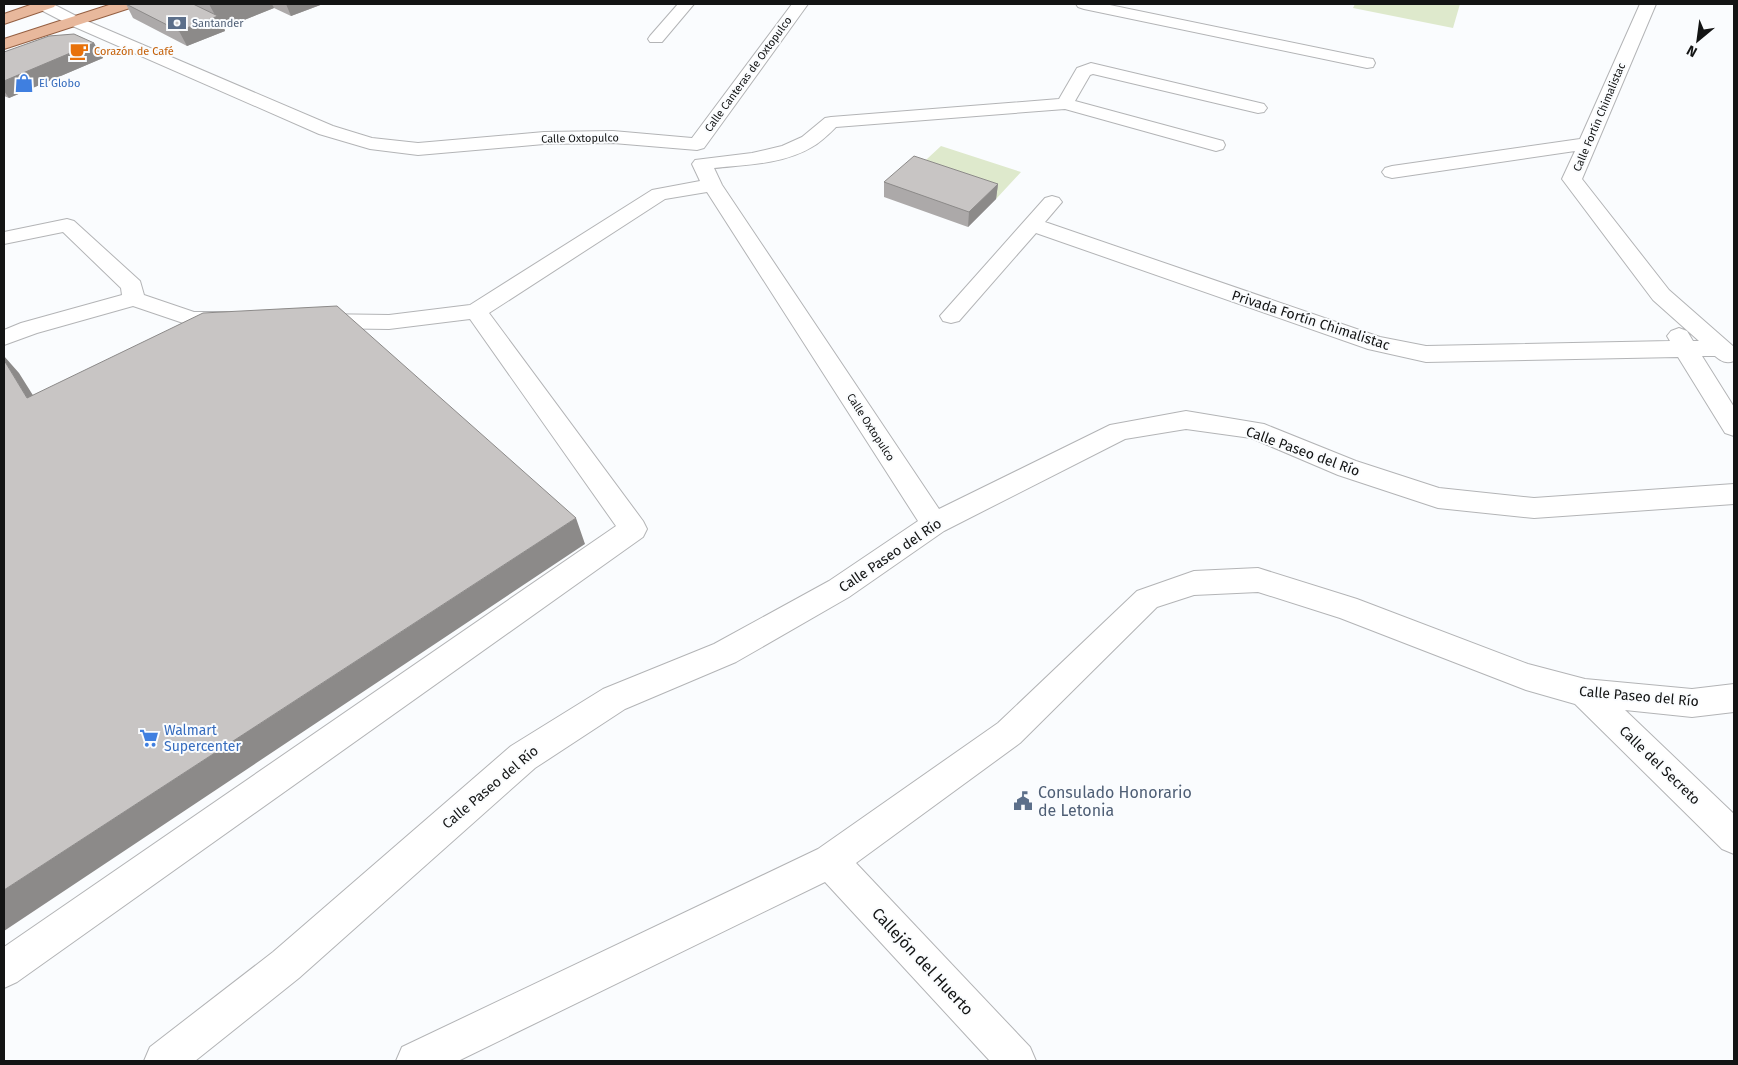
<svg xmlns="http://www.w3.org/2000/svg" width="1738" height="1065" font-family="'Fira Sans',sans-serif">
<rect width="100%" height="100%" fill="#fafcfe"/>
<path fill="#dee9cc" d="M 1355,4 L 1460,4 L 1453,28 L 1353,8 Z
M 941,146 L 1021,172 L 996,199 L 914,171 Z"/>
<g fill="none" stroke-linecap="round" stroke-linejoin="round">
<g stroke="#b3b4b6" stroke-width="2">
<path id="minor" d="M 36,4 L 53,4 L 80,18 L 333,126 L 372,138 L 418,143 L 544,132 L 613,131 L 692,138 L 792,4 L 808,4 L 704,148 L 697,150 L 613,143 L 544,144 L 418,155 L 370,149 L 319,134 L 68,24 L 37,8 Z
M 678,4 L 694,4 L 662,42 L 650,42 L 648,39 L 650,36 Z
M 1076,4 L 1105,4 L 1367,58 L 1373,59 L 1375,63 L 1373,67 L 1367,68 L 1084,9 L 1078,7 Z
M 1640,4 L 1656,4 L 1582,179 L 1669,290 L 1734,347 L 1734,361 C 1726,364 1721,361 1715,356 L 1702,356 L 1734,407 L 1734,436 L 1725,433 L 1678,357 L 1426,362 L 1368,349 L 1036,233 L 959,321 L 951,323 L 943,321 L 940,316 L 1045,198 L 1052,196 L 1059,198 L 1062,202 L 1045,222 L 1380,337 L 1426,346 L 1670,341 L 1667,336 L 1671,331 L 1679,328 L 1687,331 L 1693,341 L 1699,341 L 1653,300 L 1562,179 L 1575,151 L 1392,178 L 1385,176 L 1382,172 L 1385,168 L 1392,166 L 1580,139 Z
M 1091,63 L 1264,104 L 1267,108 L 1264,112 L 1258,113 L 1093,74 L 1090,75 L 1075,101 L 1223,141 L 1225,145 L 1223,149 L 1216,151 L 1065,109 L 836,127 C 829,134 821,142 812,147 C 784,164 746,165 714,168 L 722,185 L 939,509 L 1110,425 L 1186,411 L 1264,424 L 1356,461 L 1439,488 L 1534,498 L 1734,484 L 1734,504 L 1534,518 L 1438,508 L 1338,475 L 1251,438 L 1186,429 L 1125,439 L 944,531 L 849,597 L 736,662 L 625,709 L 535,768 L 299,978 L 195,1061 L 144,1061 L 150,1047 L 273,952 L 511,746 L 603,689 L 714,644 L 829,581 L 918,521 L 707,192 L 665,199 L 489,313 L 643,521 L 647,529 L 643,537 L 17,982 L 4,988 L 4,947 L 616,526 L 470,319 L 389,329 L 318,328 L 310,326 L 307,321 L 310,316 L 318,314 L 389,315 L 470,305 L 652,190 L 700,181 L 692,164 L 695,160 L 752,153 L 782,146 L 802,137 L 825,118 L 831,117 L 1059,99 L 1077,68 Z
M 67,219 L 74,221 L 140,281 L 144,295 L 194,312 L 227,312 L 235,314 L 238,319 L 235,324 L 227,326 L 192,326 L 133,306 L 37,333 L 4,345 L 4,330 L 21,323 L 122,295 L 121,288 L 63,232 L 4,244 L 4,232 Z
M 1258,568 L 1357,599 L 1528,664 L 1585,679 L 1692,689 L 1734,684 L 1734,712 L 1692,717 L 1625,710 L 1734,814 L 1734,854 L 1722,849 L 1575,704 L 1526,690 L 1340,618 L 1258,592 L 1194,595 L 1157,607 L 1020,743 L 856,863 L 1030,1047 L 1036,1061 L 990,1061 L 825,882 L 458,1061 L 396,1061 L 402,1047 L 818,849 L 998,723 L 1137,591 L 1194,571 Z"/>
</g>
<g stroke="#945f42" stroke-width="2">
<path id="major" d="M 33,4 L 56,4 L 54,7 L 4,24 L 4,14 Z
M 112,4 L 135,4 L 133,7 L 4,49 L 4,39 Z"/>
</g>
<use href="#minor" fill="#fff" fill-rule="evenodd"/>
<use href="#major" fill="#e8b89c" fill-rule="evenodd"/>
</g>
<path fill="#aca9a9" d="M 126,4 L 323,4 L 291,16 L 274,8 L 224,28 L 225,31 L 187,46 L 133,18 Z
M 94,43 L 103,58 L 9,98 L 4,96 L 4,52 Z
M 884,182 L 998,184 L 996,199 L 968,227 L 884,197 Z"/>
<path fill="#8c8a89" d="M 209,4 L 272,4 L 274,8 L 224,28 L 225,31 L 187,46 L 179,31 L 216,17 Z
M 286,4 L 323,4 L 291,16 Z
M 94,43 L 103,58 L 9,98 L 4,91 L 4,81 Z
M 998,184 L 996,199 L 968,227 L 969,212 Z
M 4,356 L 19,373 L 51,424 L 27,398 L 4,360 Z
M 576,518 L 585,544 L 4,931 L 4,890 Z"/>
<path fill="#c8c5c4" stroke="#8c8a89" d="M 126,4 L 193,4 L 218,16 L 179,31 Z
M 74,34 L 94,43 L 4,81 L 4,52 L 49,36 Z
M 914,156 L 998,184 L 969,212 L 884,182 Z
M 337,306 L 576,518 L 4,890 L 4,360 L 27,398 L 203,313 Z"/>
<defs>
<g id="bank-bare" transform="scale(1.5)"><path d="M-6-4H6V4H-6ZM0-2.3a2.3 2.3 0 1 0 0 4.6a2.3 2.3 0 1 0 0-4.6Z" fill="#5c6f8a" stroke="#fafcfe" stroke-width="2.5" paint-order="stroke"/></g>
<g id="cafe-bare" transform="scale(1.5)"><path d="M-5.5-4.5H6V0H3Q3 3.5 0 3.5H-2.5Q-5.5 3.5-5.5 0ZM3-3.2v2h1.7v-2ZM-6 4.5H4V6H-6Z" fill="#e8710a" stroke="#fafcfe" stroke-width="2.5" paint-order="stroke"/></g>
<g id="shop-bare" transform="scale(1.5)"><path d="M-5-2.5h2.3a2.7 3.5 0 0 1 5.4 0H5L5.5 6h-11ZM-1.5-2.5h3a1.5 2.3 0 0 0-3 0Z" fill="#3f7fe0" stroke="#fafcfe" stroke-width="2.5" paint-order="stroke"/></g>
<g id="supermarket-bare" transform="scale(1.5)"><path d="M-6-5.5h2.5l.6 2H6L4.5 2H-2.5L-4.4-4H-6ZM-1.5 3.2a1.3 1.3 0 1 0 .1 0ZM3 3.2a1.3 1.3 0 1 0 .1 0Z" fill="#3f7fe0" stroke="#fafcfe" stroke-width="2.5" paint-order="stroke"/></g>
<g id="civic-bare" transform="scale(1.5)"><path d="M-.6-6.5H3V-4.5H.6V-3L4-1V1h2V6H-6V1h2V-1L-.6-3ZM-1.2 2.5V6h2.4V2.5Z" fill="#5c6f8a" stroke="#fafcfe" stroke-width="2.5" paint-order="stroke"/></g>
</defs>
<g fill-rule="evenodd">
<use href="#bank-bare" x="177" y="23"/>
<use href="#cafe-bare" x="79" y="51"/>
<use href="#shop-bare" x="24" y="83"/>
<use href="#supermarket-bare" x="149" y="738"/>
<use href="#civic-bare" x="1023" y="801"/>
</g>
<g text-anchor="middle" stroke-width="4" stroke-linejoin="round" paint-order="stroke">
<g font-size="11" fill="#4e5e75" stroke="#fafcfe" text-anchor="start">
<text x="192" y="27">Santander</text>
</g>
<g font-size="11" fill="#c56008" stroke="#fafcfe" text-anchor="start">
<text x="94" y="55">Corazón de Café</text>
</g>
<g font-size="11" fill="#131414" stroke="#fafcfe">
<text transform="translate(748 74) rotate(-54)" y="4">Calle Canteras de Oxtopulco</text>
<text transform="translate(1599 117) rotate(-67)" y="4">Calle Fortín Chimalistac</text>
<text transform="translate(580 138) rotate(-1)" y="4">Calle Oxtopulco</text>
<text transform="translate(871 427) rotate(57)" y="4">Calle Oxtopulco</text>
</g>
<g font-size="11" fill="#366cbe" stroke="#fafcfe" text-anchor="start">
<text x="39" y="87">El Globo</text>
</g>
<g font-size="14" fill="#131414" stroke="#fafcfe">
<text transform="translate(1311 320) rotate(18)" y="5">Privada Fortín Chimalistac</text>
<text transform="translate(1303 451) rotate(20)" y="5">Calle Paseo del Río</text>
<text transform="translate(890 555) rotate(-34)" y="5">Calle Paseo del Río</text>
<text transform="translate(1639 696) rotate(5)" y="5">Calle Paseo del Río</text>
<text transform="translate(1660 765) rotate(44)" y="5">Calle del Secreto</text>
<text transform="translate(490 787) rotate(-40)" y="5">Calle Paseo del Río</text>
</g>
<g font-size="14" fill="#366cbe" stroke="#fafcfe" text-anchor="start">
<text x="164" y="735">Walmart<tspan x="164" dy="16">Supercenter</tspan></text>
</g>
<g font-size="16" fill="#4e5e75" stroke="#fafcfe" text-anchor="start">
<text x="1038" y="798">Consulado Honorario<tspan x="1038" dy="18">de Letonia</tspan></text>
</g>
<g font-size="16" fill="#131414" stroke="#fafcfe">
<text transform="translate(923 961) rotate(47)" y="6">Callejón del Huerto</text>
</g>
</g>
<rect width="1738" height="1065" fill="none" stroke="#131414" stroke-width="10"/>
<g transform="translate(1698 40) rotate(209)" stroke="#fafcfe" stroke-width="4" paint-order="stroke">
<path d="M0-4L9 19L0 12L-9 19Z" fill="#131414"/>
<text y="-8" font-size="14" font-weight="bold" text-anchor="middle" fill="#131414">N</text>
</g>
</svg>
